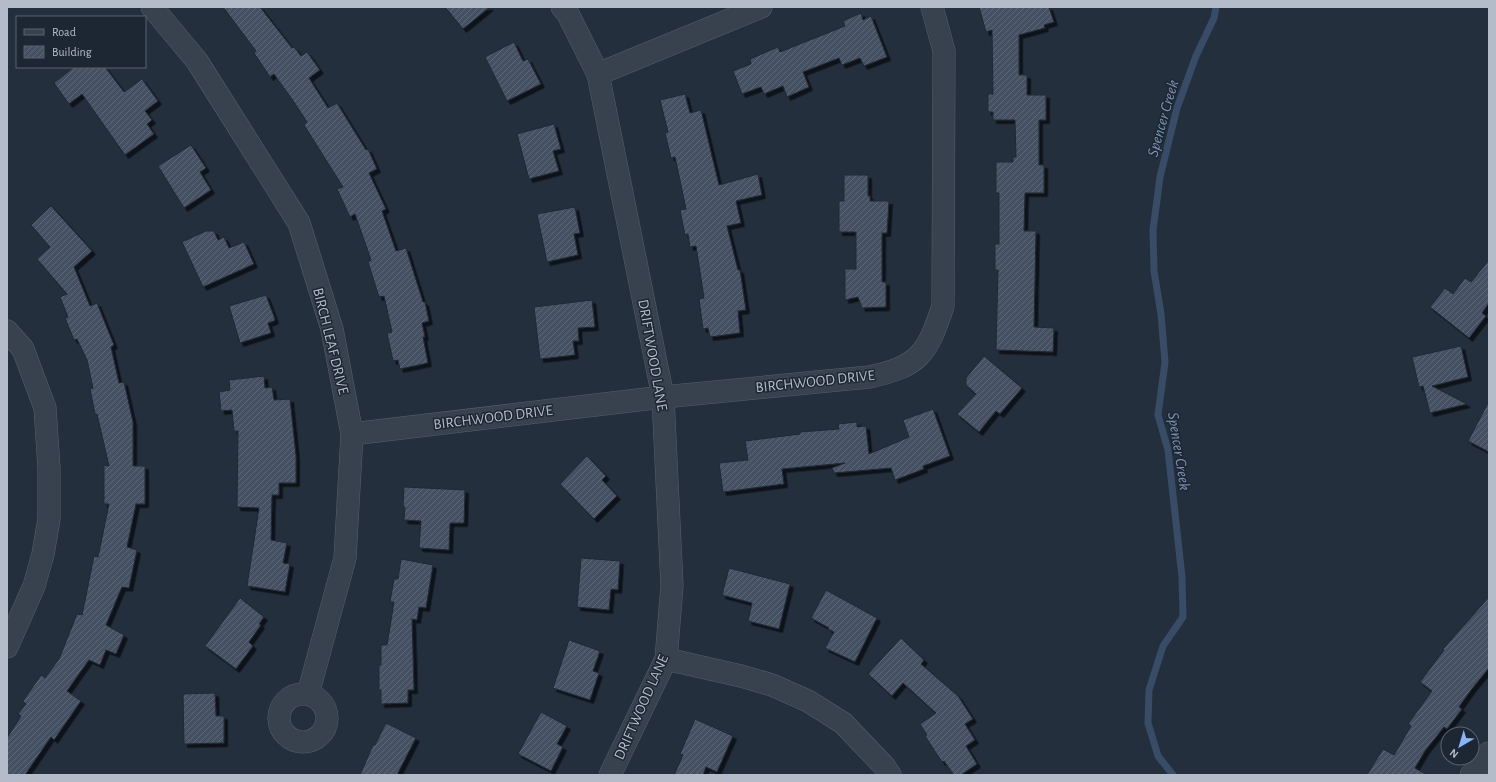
<svg xmlns="http://www.w3.org/2000/svg" width="1496" height="782" font-family="'Alegreya Sans',sans-serif">
<defs>
<pattern id="building-hatch" width="6" height="6" patternUnits="userSpaceOnUse"><rect width="6" height="6" fill="#455162"/><path d="M-1 1l2-2M0 6l6-6M5 7l2-2" fill="none" stroke="#5d6877"/></pattern>
<filter id="shadow"><feDropShadow dx="3.5" dy="3.5" stdDeviation="0" flood-color="#0009"/></filter>
</defs>
<rect width="100%" height="100%" fill="#242f3e"/>
<g fill="none" stroke-linecap="round" stroke-linejoin="round">
<path stroke="#394c67" stroke-width="7" d="M 1173,775 L 1158,756 L 1148,723 L 1149,690 L 1163,646 L 1183,617 L 1182,577 L 1168,450 L 1158,415 L 1165,362 L 1161,314 L 1154,271 L 1153,230 L 1160,177 L 1177,108 L 1196,56 L 1214,18 L 1216,7"/>
</g>
<path fill="url(#building-hatch)" stroke="#1f2835" filter="url(#shadow)" d="M 223,7 L 260,7 L 292,48 L 294,47 L 301,56 L 307,52 L 320,70 L 309,78 L 328,108 L 337,103 L 366,150 L 368,149 L 377,169 L 369,173 L 386,209 L 382,211 L 396,251 L 406,248 L 423,302 L 425,302 L 429,321 L 422,323 L 425,337 L 423,337 L 428,363 L 400,369 L 398,360 L 393,361 L 387,333 L 392,332 L 384,296 L 379,297 L 368,262 L 371,260 L 355,214 L 350,217 L 337,189 L 343,187 L 304,125 L 307,122 L 294,102 L 274,74 L 270,77 L 254,53 L 256,51 Z
M 445,7 L 490,7 L 463,29 Z
M 979,7 L 1049,7 L 1054,22 L 1044,25 L 1045,28 L 1019,35 L 1019,75 L 1027,75 L 1027,95 L 1046,95 L 1046,120 L 1039,120 L 1039,165 L 1044,165 L 1044,193 L 1025,193 L 1024,231 L 1036,231 L 1034,327 L 1054,328 L 1053,352 L 996,350 L 998,270 L 995,270 L 995,244 L 999,244 L 999,193 L 996,193 L 996,162 L 1013,162 L 1013,157 L 1016,157 L 1015,120 L 993,120 L 993,112 L 988,112 L 988,94 L 993,94 L 992,30 L 986,32 Z
M 861,13 L 863,20 L 871,16 L 887,57 L 864,66 L 860,58 L 842,65 L 839,58 L 803,72 L 809,87 L 787,97 L 783,86 L 764,94 L 761,87 L 742,94 L 733,71 L 751,64 L 750,59 L 778,47 L 780,52 L 845,26 L 843,21 Z
M 514,42 L 523,61 L 528,59 L 541,84 L 507,101 L 485,57 Z
M 74,67 L 105,67 L 124,92 L 142,79 L 158,101 L 145,111 L 152,120 L 147,124 L 154,134 L 125,155 L 82,94 L 69,104 L 54,83 Z
M 685,94 L 690,113 L 701,110 L 719,185 L 758,174 L 762,195 L 736,201 L 741,223 L 727,226 L 738,270 L 740,270 L 746,310 L 738,311 L 740,333 L 710,337 L 708,328 L 703,329 L 699,299 L 704,298 L 696,246 L 690,247 L 688,234 L 685,235 L 680,210 L 686,209 L 675,157 L 671,158 L 665,133 L 668,132 L 660,100 Z
M 554,124 L 561,149 L 553,151 L 559,171 L 529,179 L 517,134 Z
M 191,145 L 206,168 L 200,172 L 211,190 L 184,208 L 158,166 Z
M 844,175 L 868,175 L 868,196 L 870,196 L 870,201 L 889,201 L 887,233 L 882,233 L 882,282 L 886,282 L 886,307 L 862,308 L 858,297 L 845,300 L 845,269 L 856,269 L 856,232 L 839,232 L 839,201 L 844,201 Z
M 51,206 L 92,251 L 74,267 L 90,306 L 97,303 L 114,345 L 111,347 L 119,383 L 124,382 L 133,422 L 133,466 L 145,466 L 145,504 L 136,504 L 127,547 L 137,550 L 129,588 L 122,587 L 106,625 L 124,635 L 116,654 L 106,650 L 100,665 L 89,660 L 67,691 L 81,701 L 54,740 L 51,737 L 25,775 L 7,775 L 7,738 L 21,716 L 18,714 L 26,704 L 23,701 L 41,675 L 45,678 L 59,659 L 77,614 L 82,615 L 94,556 L 98,557 L 109,504 L 104,504 L 104,465 L 109,466 L 97,414 L 95,414 L 90,389 L 93,388 L 87,360 L 77,339 L 74,340 L 65,318 L 68,317 L 60,297 L 67,294 L 37,259 L 50,247 L 31,225 Z
M 575,207 L 580,233 L 574,234 L 578,255 L 547,262 L 537,214 Z
M 206,231 L 214,231 L 218,240 L 224,237 L 229,248 L 244,242 L 254,264 L 203,287 L 182,242 Z
M 1489,260 L 1489,303 L 1482,313 L 1486,316 L 1469,338 L 1430,307 L 1445,288 L 1453,294 L 1465,278 L 1471,282 Z
M 266,295 L 275,319 L 274,321 L 268,323 L 271,333 L 240,343 L 229,306 Z
M 592,300 L 595,327 L 578,328 L 579,341 L 573,341 L 575,355 L 540,359 L 534,307 Z
M 1461,346 L 1468,377 L 1432,386 L 1467,404 L 1430,413 L 1423,386 L 1419,387 L 1412,357 Z
M 984,356 L 1022,388 L 1000,414 L 996,411 L 979,432 L 957,414 L 976,394 L 966,385 L 966,378 Z
M 264,376 L 265,388 L 272,387 L 274,400 L 290,399 L 296,456 L 296,483 L 279,483 L 279,495 L 272,495 L 271,540 L 287,543 L 283,563 L 290,564 L 285,592 L 247,586 L 259,508 L 237,507 L 238,431 L 234,431 L 232,410 L 221,411 L 219,392 L 230,390 L 229,380 Z
M 1489,401 L 1489,452 L 1468,441 Z
M 933,409 L 950,456 L 923,466 L 924,469 L 895,480 L 891,468 L 834,473 L 832,468 L 845,463 L 782,469 L 784,484 L 723,492 L 719,463 L 748,460 L 745,441 L 800,434 L 800,432 L 839,429 L 838,424 L 857,422 L 857,427 L 866,426 L 869,454 L 909,437 L 903,420 Z
M 587,456 L 606,476 L 602,480 L 617,496 L 594,519 L 560,484 Z
M 404,487 L 465,490 L 464,523 L 450,523 L 449,550 L 419,548 L 421,521 L 404,520 L 405,507 L 403,507 Z
M 581,558 L 620,561 L 618,590 L 611,589 L 609,610 L 577,607 Z
M 401,559 L 433,565 L 426,608 L 419,607 L 417,620 L 412,619 L 414,690 L 408,690 L 408,703 L 381,704 L 381,690 L 379,690 L 379,665 L 381,665 L 381,645 L 387,645 L 394,602 L 390,602 L 394,579 L 398,579 Z
M 729,568 L 790,584 L 779,629 L 748,621 L 752,603 L 722,595 Z
M 826,590 L 877,618 L 855,662 L 825,648 L 834,632 L 828,629 L 829,628 L 811,618 Z
M 1489,597 L 1489,668 L 1471,690 L 1459,707 L 1462,709 L 1447,729 L 1444,727 L 1425,751 L 1415,768 L 1427,775 L 1367,775 L 1383,749 L 1394,755 L 1411,726 L 1408,724 L 1432,691 L 1420,682 L 1444,650 L 1443,649 Z
M 240,598 L 264,617 L 259,624 L 261,625 L 249,642 L 253,646 L 236,669 L 205,646 Z
M 901,638 L 924,660 L 921,664 L 958,696 L 973,719 L 965,724 L 975,740 L 966,746 L 977,764 L 961,775 L 954,775 L 944,761 L 942,762 L 925,736 L 927,735 L 920,724 L 936,713 L 903,683 L 892,696 L 868,674 Z
M 569,640 L 600,651 L 593,671 L 599,673 L 590,700 L 553,688 Z
M 215,693 L 216,716 L 224,716 L 224,743 L 184,744 L 183,694 Z
M 541,712 L 567,726 L 557,744 L 563,747 L 551,771 L 518,754 Z
M 695,719 L 733,736 L 717,772 L 706,767 L 703,775 L 674,775 L 683,755 L 680,754 Z
M 386,723 L 416,738 L 397,775 L 360,775 L 373,745 L 375,745 Z"/>
<g fill="none" stroke-linecap="round" stroke-linejoin="round">
<g stroke="#565f6c" stroke-width="23">
<path id="minor" d="M 152,7 L 197,61 L 299,223 L 332,329 L 352,434 L 345,558 L 308,694
M 562,7 L 568,14 L 598,74 L 663,397 L 672,586 L 666,659 L 610,775
M 598,74 L 761,7
M 7,331 L 23,349 L 45,408 L 49,468 L 49,519 L 43,554 L 34,586 L 7,647
M 352,434 L 663,397 L 869,377 C 920,366 927,354 943,306 L 944,51 L 932,7
M 666,659 L 741,676 L 772,685 L 808,701 L 843,723 L 884,766 L 890,775
M279 718a24 24 0 1 1 48 0a24 24 0 1 1-48 0Z
M 1471,775 L 1489,753"/>
</g>
<use href="#minor" stroke="#38414e" stroke-width="22"/>
</g>
<g text-anchor="middle" stroke-width="3" stroke-linejoin="round" paint-order="stroke">
<g font-size="15" fill="#b4bcc9" stroke="#1d2633">
<text transform="translate(331 341) rotate(76)" y="5">BIRCH LEAF DRIVE</text>
<text transform="translate(653 355) rotate(80)" y="5">DRIFTWOOD LANE</text>
<text transform="translate(815 381) rotate(-6)" y="5">BIRCHWOOD DRIVE</text>
<text transform="translate(493 417) rotate(-7)" y="5">BIRCHWOOD DRIVE</text>
<text transform="translate(641 707) rotate(-66)" y="5">DRIFTWOOD LANE</text>
</g>
<g font-size="16" font-style="italic" fill="#7c92b1" stroke="#1d2633">
<text transform="translate(1162 118) rotate(-74)" y="6">Spencer Creek</text>
<text transform="translate(1180 451) rotate(81)" y="6">Spencer Creek</text>
</g>
</g>
<rect width="1496" height="782" fill="none" stroke="#b4bcc9" stroke-width="16"/>
<rect x="16" y="16" width="130" height="52" fill="#1d2633" stroke="#59626f"/>
<rect x="24" y="29" width="20" height="6" fill="#38414e" stroke="#59626f"/>
<text x="52" y="36" font-size="12" fill="#b4bcc9">Road</text>
<rect x="24" y="46" width="20" height="12" fill="url(#building-hatch)" stroke="#59626f"/>
<text x="52" y="56" font-size="12" fill="#b4bcc9">Building</text>
<g transform="translate(1460 746) rotate(218)"><circle r="19" fill="#1d2633" stroke="#59626f"/>
<path d="M0-3L7 15L0 10L-7 15Z" fill="#8ab4f8"/>
<text y="-6" font-size="11" font-weight="bold" text-anchor="middle" fill="#b4bcc9">N</text>
</g>
</svg>
